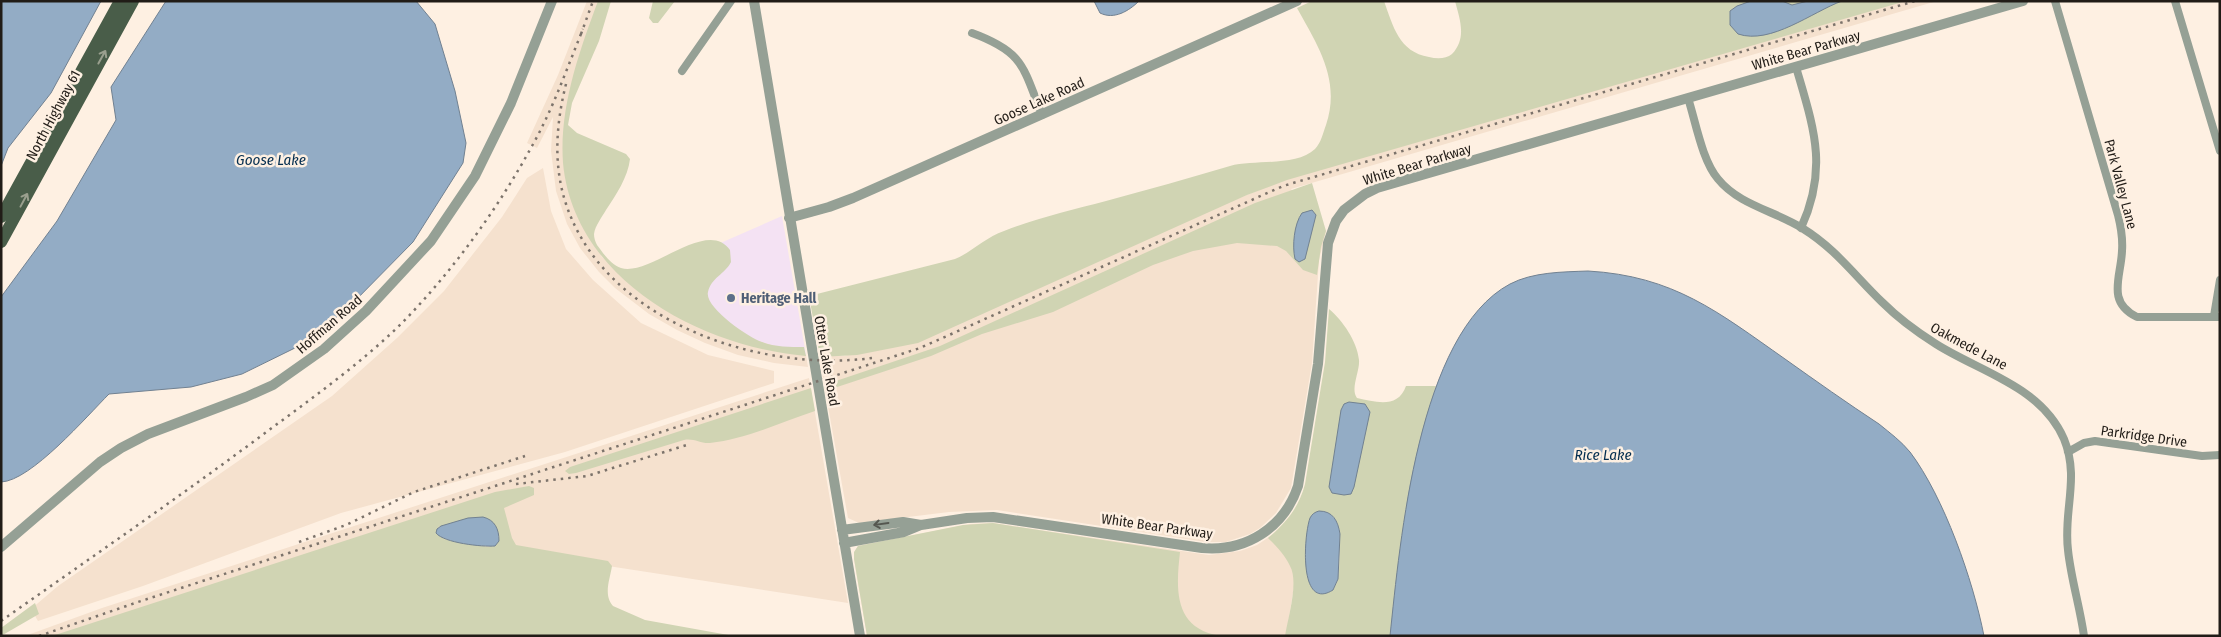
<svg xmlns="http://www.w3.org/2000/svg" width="2221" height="637" font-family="'Fira Sans Condensed',sans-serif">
<rect width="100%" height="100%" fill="#fef0e2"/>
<path fill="#f4e2f3" d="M 782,216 L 806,355 L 784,353 L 629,283 Z"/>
<path fill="#f5e1ce" d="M 587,1 L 599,1 L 565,121 L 565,173 L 602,257 L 685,320 L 806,355 L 808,367 L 774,363 L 738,355 L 705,343 L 677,330 L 649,314 L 615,288 L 599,272 L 580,248 L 567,224 L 556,191 L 551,151 L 553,117 L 537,148 L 527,143 L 558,75 Z
M 1896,1 L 1937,1 L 1291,189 L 1326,231 L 1319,260 L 1312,363 L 1291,488 L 1276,513 L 1260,528 L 1250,534 L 1226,542 L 1206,542 L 997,510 L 949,512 L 859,523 L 848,518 L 819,356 L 845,356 L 1289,178 Z
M 543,168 L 551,211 L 566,249 L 593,280 L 641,323 L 708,355 L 774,371 L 774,383 L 565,452 L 341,513 L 143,586 L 38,621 L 31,609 L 58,586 L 332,396 L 397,338 L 444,291 L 502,217 L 527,178 Z
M 809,378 L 848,603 L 608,566 L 54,636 L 25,636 L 102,608 Z
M 993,523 L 1209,555 L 1240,551 L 1257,545 L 1272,535 L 1297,568 L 1286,636 L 867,636 L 854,559 L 855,551 L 858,546 L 970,524 Z"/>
<path fill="#d0d4b3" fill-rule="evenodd" d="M 598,1 L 611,1 L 599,41 L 572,103 L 568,125 L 577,133 L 626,154 L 630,159 C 628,177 616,195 606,210 C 602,217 595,226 594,234 C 594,238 595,241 597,245 C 603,253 611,265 621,268 C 650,277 707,217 730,250 L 731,262 C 725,274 711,278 708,292 C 704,307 749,338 762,342 C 775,347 790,347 804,347 L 806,356 C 701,347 574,280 563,163 C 559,108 579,52 598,1 Z
M 653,1 L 675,1 L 658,23 L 653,23 L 649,18 Z
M 1312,1 L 1384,1 C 1393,26 1399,52 1429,57 C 1437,59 1446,59 1452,54 C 1467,38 1460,20 1455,1 L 1906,1 L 1287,180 L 1247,195 L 918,343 L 857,355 L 820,357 L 809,296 L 955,259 C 972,252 986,237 1004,231 C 1037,218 1072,210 1106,201 C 1147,190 1189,178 1230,166 C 1254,159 1296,167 1315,149 C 1321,143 1323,133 1326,125 C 1341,80 1318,46 1297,8 Z
M 1312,183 L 1326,231 L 1321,247 L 1317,275 L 1303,270 L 1286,251 L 1277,246 L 1237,243 L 1193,251 L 1153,265 L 1053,312 L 982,334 L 931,356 L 825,391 L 824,385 L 940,346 L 1255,203 Z
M 1329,309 C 1343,321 1357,341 1359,360 C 1360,371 1350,389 1357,398 C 1376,402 1398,409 1406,386 L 1436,386 C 1410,467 1399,551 1390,636 L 1285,636 C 1288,617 1299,582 1290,566 C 1285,555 1276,546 1268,538 C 1287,522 1299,507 1305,484 L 1325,362 ZM 1319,511 C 1333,511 1338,521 1340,534 L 1339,570 L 1337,582 L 1333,590 L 1324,594 L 1317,593 L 1307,541 L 1311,517 Z
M 811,388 L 815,411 C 782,422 746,439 710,443 C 701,444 694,438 684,440 L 576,473 L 569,474 L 565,471 L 570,467 Z
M 529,486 L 534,488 L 534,495 L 504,508 L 512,538 L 516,545 L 608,561 L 612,566 C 610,579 603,595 613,606 L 645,620 L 734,636 L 52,636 L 495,492 ZM 475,517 L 497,528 L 499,538 L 489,547 L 444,539 L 438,527 Z
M 993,523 L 1180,552 C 1176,589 1173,628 1220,636 L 867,636 L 854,559 L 854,552 L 858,546 L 963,525 Z
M 35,603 L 39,614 L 1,636 L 1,628 Z"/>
<path fill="#93acc5" stroke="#718191" d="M 1,1 L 101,1 L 51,93 L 8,148 L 1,166 Z
M 166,1 L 416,1 L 435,24 L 455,91 L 466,143 L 463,163 L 413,242 L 346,310 L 299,346 L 242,374 L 191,387 L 109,394 C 87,416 31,481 1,482 L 1,297 L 57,221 L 116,120 L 111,87 Z
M 1094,1 L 1139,1 C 1129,11 1114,20 1100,13 Z
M 1751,1 L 1782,1 L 1792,5 L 1808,1 L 1842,1 C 1812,12 1771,45 1738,34 L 1730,25 L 1730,11 L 1737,6 Z
M 1312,210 L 1316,215 L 1305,259 L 1299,262 L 1295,259 C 1292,246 1294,224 1302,213 Z
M 1588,271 C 1674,276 1718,312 1785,359 C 1816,381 1847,403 1879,424 C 1890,433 1901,441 1910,452 C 1944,497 1973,580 1984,636 L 1390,636 C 1400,542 1418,333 1510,284 C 1533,272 1562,272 1588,271 Z
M 1349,402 L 1365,404 L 1370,412 L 1354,487 L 1351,494 L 1344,495 L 1332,493 L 1329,487 L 1341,410 L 1344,404 Z
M 1319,511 C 1333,511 1338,521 1340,534 L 1338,579 L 1333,590 C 1298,612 1304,534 1310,518 C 1312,514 1315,512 1319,511 Z
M 483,517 C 495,520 499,529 499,541 L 495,546 C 482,547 444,543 436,533 L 437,529 L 441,526 L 468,518 Z"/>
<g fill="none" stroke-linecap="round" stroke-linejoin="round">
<path stroke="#95a095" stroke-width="8" d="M 2055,1 L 2118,215 C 2121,227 2123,238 2122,251 C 2121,277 2106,302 2137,317 L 2220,317
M 2175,1 L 2220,151
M 972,33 C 1024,52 1023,67 1042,115
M 1796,67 C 1813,126 1829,167 1801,228
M 682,71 L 731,1
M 1688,98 C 1696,123 1702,160 1718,179 C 1739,205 1775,211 1802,228 C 1836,249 1854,275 1882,302 C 1898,318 1917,332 1936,344 C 1980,372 2041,386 2064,439 C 2080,478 2063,511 2068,550 C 2071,579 2080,607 2084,636
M 2214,316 L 2220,280
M 2068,452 L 2084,443 L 2095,441 L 2202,456 L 2220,455"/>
<path stroke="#95a095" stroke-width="10" d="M 754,1 L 860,636
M 789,218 L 829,207 L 853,198 L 1297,1
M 842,530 L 903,522 L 921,525
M 844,543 L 904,532 L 921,525 L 967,518 L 993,517 L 1202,548 C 1246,552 1284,528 1298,486 L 1318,364 L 1328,243 L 1336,221 L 1344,210 L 1365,194 L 1377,188 L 2023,1
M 1,547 L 100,462 L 121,448 L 148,434 L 246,397 L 273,385 L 324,349 L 366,311 L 431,241 L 475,176 L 511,103 L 552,1"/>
<path stroke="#495d49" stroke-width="12" d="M 1,217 L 120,1
M 1,242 L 133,1"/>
<path stroke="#7c736b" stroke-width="2.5" stroke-dasharray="2.5 5" stroke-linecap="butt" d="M 581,34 L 593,1
M 566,84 C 556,124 553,165 566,204 C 605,322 760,373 872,358
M 516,484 L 587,476 L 690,444
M 299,542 L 346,525 L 414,492 L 525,456
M 1,621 C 89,559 178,498 265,433 C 311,399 360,364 401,324 C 452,272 497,210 532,146 C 553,109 567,68 583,29
M 39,636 L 138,602 L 920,348 L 1283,186 L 1915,1"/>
</g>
<defs><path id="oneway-shaft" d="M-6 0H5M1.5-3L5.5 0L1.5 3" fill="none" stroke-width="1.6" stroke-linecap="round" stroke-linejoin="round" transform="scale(1.25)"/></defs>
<g stroke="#9a9f8e">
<use href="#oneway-shaft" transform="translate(102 57) rotate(-61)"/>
<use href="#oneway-shaft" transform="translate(24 200) rotate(-62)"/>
</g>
<use stroke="#555750" href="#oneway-shaft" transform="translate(881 524) rotate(172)"/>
<circle fill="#5c6f8a" stroke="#fef0e2" stroke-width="2" cx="731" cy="298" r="5"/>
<g text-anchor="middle" stroke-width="5" stroke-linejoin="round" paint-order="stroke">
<g font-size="14" fill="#211c17" stroke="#fef0e2">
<text transform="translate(1806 50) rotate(-16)" y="5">White Bear Parkway</text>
<text transform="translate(1039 101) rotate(-24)" y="5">Goose Lake Road</text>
<text transform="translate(53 115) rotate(-62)" y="5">North Highway 61</text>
<text transform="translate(1417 164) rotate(-17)" y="5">White Bear Parkway</text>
<text transform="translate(2121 184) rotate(75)" y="5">Park Valley Lane</text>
<text transform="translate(329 324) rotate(-41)" y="5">Hoffman Road</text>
<text transform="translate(1969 346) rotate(28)" y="5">Oakmede Lane</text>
<text transform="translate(827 361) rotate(80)" y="5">Otter Lake Road</text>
<text transform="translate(2144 436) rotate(8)" y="5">Parkridge Drive</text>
<text transform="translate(1157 526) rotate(8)" y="5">White Bear Parkway</text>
</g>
<g font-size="14" font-weight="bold" fill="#4e5e75" stroke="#fef0e2" text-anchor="start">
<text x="741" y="303">Heritage Hall</text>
</g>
<g font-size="15" font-style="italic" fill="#042e50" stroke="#fef0e2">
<text x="271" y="165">Goose Lake</text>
<text x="1603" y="460">Rice Lake</text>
</g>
</g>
<rect width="2221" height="637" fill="none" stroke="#211c17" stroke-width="5"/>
</svg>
